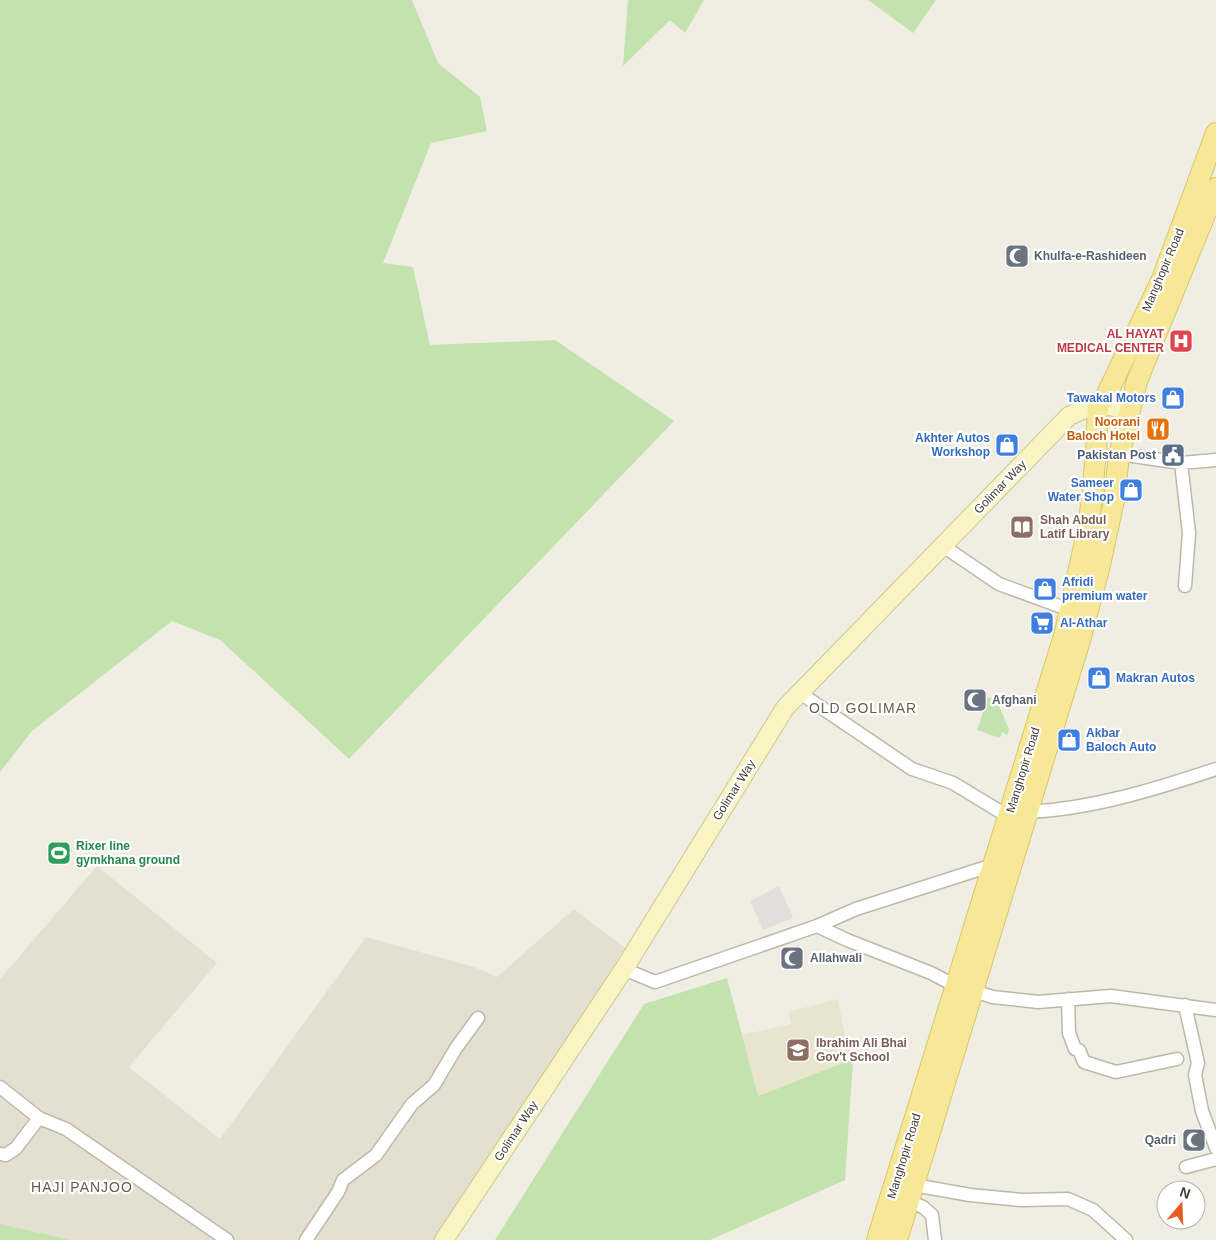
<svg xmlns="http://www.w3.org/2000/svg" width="1216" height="1240" font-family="Arial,sans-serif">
<rect width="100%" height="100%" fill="#f0eee3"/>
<path fill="#e3e0d2" d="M 97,866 L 217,963 L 129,1067 L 220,1139 L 366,937 L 474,967 L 497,977 L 574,909 L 625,948 L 443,1240 L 71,1240 L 0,1224 L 0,979 Z"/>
<path fill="#e8e4ce" d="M 838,999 L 846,1041 L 853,1059 L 758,1096 L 742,1035 L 791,1024 L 788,1012 Z"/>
<path fill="#c3e2ae" d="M 0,0 L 412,0 L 438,63 L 480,97 L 487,131 L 431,143 L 383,263 L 413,267 L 430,345 L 555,340 L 674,421 L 349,759 L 220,640 L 172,621 L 32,731 L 0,772 Z
M 628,0 L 704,0 L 685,33 L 670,20 L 623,66 Z
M 868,0 L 936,0 L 913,33 Z
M 988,697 L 997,701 L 1009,729 L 1007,735 L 1002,732 L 1000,738 L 977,730 Z
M 727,978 L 758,1096 L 853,1059 L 845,1180 L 710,1240 L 495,1240 L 644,1004 Z
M 0,1224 L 71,1240 L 0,1240 Z"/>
<path fill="#e1dfdb" d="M 779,886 L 793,918 L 763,930 L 750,901 Z"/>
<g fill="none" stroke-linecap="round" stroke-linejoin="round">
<g stroke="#bdb9aa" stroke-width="15">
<path id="street" d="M 1119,454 L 1181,463 L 1216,460
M 1181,463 L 1189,533 L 1185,586
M 943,546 L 999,584 L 1070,610
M 800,693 L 912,769 L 953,783 L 1009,817
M 1028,812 C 1092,809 1156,789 1216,769
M 817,926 L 856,909 L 993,865
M 624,969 L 655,982 L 817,926 L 847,940 L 931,973 L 956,986 L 993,997 L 1038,1002 L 1111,996 L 1216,1010
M 1068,999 L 1069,1033 L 1075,1049 L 1079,1050 L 1084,1062 L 1116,1072 L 1177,1059
M 1185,1005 L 1198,1063 L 1195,1075 L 1202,1111 L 1216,1148
M 0,1087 L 39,1118 L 66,1129 L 227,1240
M 0,1154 L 6,1155 L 16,1148 L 39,1118
M 1186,1167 L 1216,1159
M 914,1185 L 970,1195 L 1022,1200 L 1068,1199 L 1093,1210 L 1126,1240
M 908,1201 L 923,1207 L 932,1215 L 935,1240
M 306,1240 L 338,1192 L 343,1180 L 376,1155 L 412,1104 L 434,1085 L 456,1048 L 478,1018"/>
</g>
<g stroke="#cdc696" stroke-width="20">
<path id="secondary" d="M 444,1240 L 624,969 L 785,708 L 1069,416 L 1098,403 L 1129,411"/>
</g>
<g stroke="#d9c768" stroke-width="22">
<path id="primary" d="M 877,1240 L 1064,636 L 1089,524 L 1096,453 L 1098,403 L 1105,398 L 1162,279 L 1216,133
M 897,1240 L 1081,637 L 1100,565 L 1114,500 L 1119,456 L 1137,381 L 1216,188"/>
</g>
<use href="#street" stroke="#fff" stroke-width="12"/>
<use href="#secondary" stroke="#faf4c3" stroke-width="18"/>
<use href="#primary" stroke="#f6e897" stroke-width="20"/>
</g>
<defs>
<g id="mosque-square" transform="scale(1.25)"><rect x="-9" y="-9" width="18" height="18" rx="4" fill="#6b7280" stroke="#fff"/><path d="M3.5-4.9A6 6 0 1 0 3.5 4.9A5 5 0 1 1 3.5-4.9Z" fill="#fff"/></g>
<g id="hospital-square" transform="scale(1.25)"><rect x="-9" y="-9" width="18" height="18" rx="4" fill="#e0444e" stroke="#fff"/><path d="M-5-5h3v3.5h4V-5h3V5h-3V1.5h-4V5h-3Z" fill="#fff"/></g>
<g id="shop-square" transform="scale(1.25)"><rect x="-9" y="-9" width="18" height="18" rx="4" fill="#3f7fe0" stroke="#fff"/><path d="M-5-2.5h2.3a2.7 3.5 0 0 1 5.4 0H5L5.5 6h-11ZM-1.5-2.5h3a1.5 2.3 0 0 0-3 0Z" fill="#fff"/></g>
<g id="restaurant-square" transform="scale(1.25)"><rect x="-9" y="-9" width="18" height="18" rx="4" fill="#e8710a" stroke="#fff"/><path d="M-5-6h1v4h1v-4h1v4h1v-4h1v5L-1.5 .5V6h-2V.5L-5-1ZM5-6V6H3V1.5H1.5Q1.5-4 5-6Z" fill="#fff"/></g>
<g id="civic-square" transform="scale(1.25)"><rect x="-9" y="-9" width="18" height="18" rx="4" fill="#5c6f8a" stroke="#fff"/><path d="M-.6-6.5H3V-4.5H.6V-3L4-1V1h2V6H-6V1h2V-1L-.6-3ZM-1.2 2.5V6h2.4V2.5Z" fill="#fff"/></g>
<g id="library-square" transform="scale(1.25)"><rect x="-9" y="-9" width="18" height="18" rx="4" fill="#8d6e63" stroke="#fff"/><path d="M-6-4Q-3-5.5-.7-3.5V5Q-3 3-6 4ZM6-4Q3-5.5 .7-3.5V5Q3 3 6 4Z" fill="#fff"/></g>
<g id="supermarket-square" transform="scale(1.25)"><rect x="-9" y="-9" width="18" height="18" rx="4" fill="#3f7fe0" stroke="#fff"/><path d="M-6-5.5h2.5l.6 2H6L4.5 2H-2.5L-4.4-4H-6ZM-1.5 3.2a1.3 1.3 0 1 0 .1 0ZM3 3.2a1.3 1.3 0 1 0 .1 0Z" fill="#fff"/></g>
<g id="stadium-square" transform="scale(1.25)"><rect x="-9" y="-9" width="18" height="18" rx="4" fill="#2e9e5b" stroke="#fff"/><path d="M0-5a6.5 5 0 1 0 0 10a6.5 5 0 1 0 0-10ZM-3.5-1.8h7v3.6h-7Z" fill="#fff"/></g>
<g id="school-square" transform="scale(1.25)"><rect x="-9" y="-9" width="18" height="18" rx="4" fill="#8d6e63" stroke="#fff"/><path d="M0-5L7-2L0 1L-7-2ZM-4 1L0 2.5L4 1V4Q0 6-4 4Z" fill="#fff"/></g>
</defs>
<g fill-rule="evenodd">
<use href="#mosque-square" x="1017" y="256"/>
<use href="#hospital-square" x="1181" y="341"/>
<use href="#shop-square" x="1173" y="398"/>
<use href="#restaurant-square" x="1158" y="429"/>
<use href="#shop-square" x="1007" y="445"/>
<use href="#civic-square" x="1173" y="455"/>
<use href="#shop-square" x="1131" y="490"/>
<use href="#library-square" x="1022" y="527"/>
<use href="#shop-square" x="1045" y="589"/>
<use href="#supermarket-square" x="1042" y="623"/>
<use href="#shop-square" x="1099" y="678"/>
<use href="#mosque-square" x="975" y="700"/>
<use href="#shop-square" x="1069" y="740"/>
<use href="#stadium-square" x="59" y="853"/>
<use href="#mosque-square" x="792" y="958"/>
<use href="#school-square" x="798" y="1050"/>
<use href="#mosque-square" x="1194" y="1140"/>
</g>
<g text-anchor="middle" stroke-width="4.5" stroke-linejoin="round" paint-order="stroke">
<g font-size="12" font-weight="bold" fill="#5b616d" stroke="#fff" text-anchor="start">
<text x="1034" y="260">Khulfa-e-Rashideen</text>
<text x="992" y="704">Afghani</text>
<text x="810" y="962">Allahwali</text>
<text x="1176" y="1144" text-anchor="end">Qadri</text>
</g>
<g font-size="12" fill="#413e34" stroke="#fff">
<text transform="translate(1163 270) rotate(-67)" y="4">Manghopir Road</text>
<text transform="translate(1000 487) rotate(-46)" y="4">Golimar Way</text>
<text transform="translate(1023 770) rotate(-73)" y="4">Manghopir Road</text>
<text transform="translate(734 790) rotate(-58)" y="4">Golimar Way</text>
<text transform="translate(516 1131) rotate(-57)" y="4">Golimar Way</text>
<text transform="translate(904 1156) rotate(-73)" y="4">Manghopir Road</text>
</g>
<g font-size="12" font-weight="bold" fill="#be3a42" stroke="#fff" text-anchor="end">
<text x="1164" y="338">AL HAYAT<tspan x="1164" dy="14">MEDICAL CENTER</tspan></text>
</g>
<g font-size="12" font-weight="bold" fill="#366cbe" stroke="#fff" text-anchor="start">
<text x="1156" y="402" text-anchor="end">Tawakal Motors</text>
<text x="990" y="442" text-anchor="end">Akhter Autos<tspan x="990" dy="14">Workshop</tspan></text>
<text x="1114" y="487" text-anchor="end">Sameer<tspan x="1114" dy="14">Water Shop</tspan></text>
<text x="1062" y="586">Afridi<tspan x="1062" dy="14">premium water</tspan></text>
<text x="1060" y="627">Al-Athar</text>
<text x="1116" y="682">Makran Autos</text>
<text x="1086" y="737">Akbar<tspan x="1086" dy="14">Baloch Auto</tspan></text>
</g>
<g font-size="12" font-weight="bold" fill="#c56008" stroke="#fff" text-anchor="end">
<text x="1140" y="426">Noorani<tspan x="1140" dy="14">Baloch Hotel</tspan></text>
</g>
<g font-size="12" font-weight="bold" fill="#4e5e75" stroke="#fff" text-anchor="end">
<text x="1156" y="459">Pakistan Post</text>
</g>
<g font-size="12" font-weight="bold" fill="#785e54" stroke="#fff" text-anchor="start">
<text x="1040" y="524">Shah Abdul<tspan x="1040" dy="14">Latif Library</tspan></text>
<text x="816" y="1047">Ibrahim Ali Bhai<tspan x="816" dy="14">Gov't School</tspan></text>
</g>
<g font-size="12" font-weight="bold" fill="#27864d" stroke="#fff" text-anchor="start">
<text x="76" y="850">Rixer line<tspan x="76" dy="14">gymkhana ground</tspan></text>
</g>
<g font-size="14" letter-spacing="1" fill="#635d4c" stroke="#fff">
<text x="863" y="713">OLD GOLIMAR</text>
<text x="82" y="1192">HAJI PANJOO</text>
</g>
</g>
<g transform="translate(1181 1205) rotate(19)"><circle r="24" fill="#ffffff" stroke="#b3b2ae"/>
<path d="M0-4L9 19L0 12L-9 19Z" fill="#e85c22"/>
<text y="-8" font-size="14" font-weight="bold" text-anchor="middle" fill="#413e34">N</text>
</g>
</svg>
